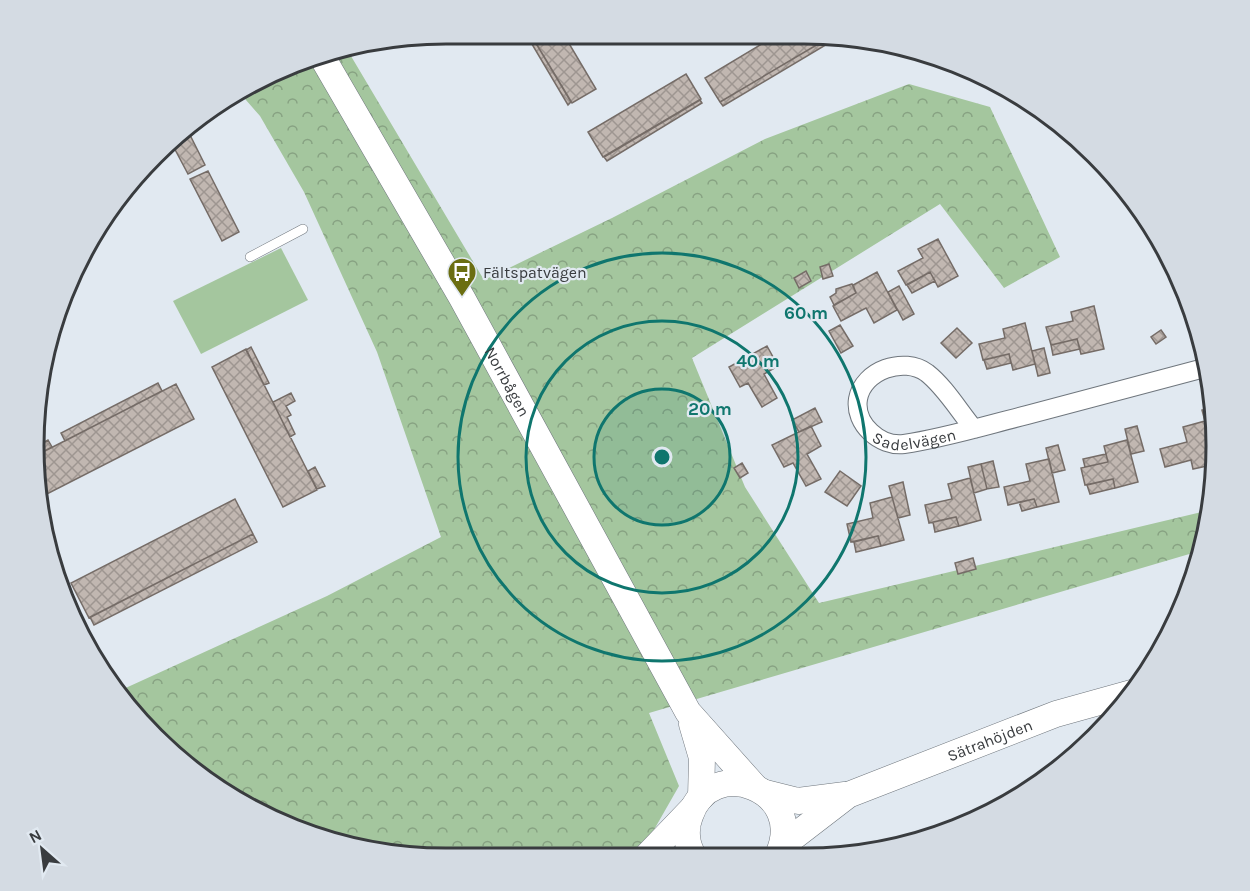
<svg xmlns="http://www.w3.org/2000/svg" width="1250" height="891" font-family="Karla,sans-serif">
<defs>
<pattern id="forest-crowns" width="20" height="18" patternUnits="userSpaceOnUse" patternTransform="scale(1.5)"><rect width="20" height="18" fill="#a4c69e"/><path d="M2 6a3 3 0 1 1 6 0M12 15a3 3 0 1 1 6 0" fill="none" stroke="#87a282"/></pattern>
<pattern id="building-cross-hatch" width="8" height="8" patternUnits="userSpaceOnUse" patternTransform="scale(1.5)"><rect width="8" height="8" fill="#c1b7b1"/><path d="M0 0l8 8M0 8l8-8" fill="none" stroke="#9e9691"/></pattern>
</defs>
<rect width="100%" height="100%" fill="#e1e9f1"/>
<path fill="url(#forest-crowns)" d="M 345,46 L 484,280 L 612,218 L 765,139 L 909,84 L 990,107 L 1060,257 L 1004,288 L 940,204 L 692,358 L 745,487 L 819,603 L 1210,510 L 1203,550 L 649,713 L 679,786 L 651,835 L 626,856 C 558,856 489,860 421,857 C 310,852 178,786 119,691 L 327,596 L 441,537 L 377,352 L 304,192 L 260,116 L 239,92 Z
M 1108,722 L 1076,756 L 987,816 L 963,823 L 1030,785 L 1091,726 Z"/>
<path fill="#a4c69e" d="M 281,248 L 308,300 L 201,354 L 173,301 Z"/>
<path fill="url(#building-cross-hatch)" stroke="#756c67" stroke-width="1.5" d="M 526,34 L 531,35 L 571,102 L 568,105 Z
M 531,35 L 564,35 L 596,89 L 572,103 Z
M 770,39 L 825,40 L 720,102 L 705,78 Z
M 825,40 L 834,40 L 723,106 L 720,102 Z
M 686,74 L 701,99 L 603,157 L 588,132 Z
M 700,100 L 702,103 L 607,161 L 604,157 Z
M 187,129 L 205,165 L 188,174 L 171,142 Z
M 208,171 L 239,232 L 222,241 L 190,179 Z
M 1130,195 L 1147,219 L 1142,222 L 1125,199 Z
M 938,239 L 958,276 L 938,287 L 930,272 L 906,285 L 898,271 L 923,258 L 918,249 Z
M 829,264 L 833,276 L 823,279 L 820,267 Z
M 806,271 L 811,281 L 799,288 L 794,278 Z
M 877,272 L 897,310 L 874,323 L 866,308 L 841,321 L 833,306 L 856,293 L 853,285 Z
M 930,272 L 935,281 L 912,293 L 907,285 Z
M 852,284 L 856,293 L 834,305 L 830,297 L 836,293 L 836,289 Z
M 899,286 L 914,314 L 903,320 L 888,292 Z
M 1094,306 L 1104,349 L 1081,354 L 1077,339 L 1051,345 L 1046,327 L 1073,321 L 1071,312 Z
M 1025,323 L 1035,364 L 1013,370 L 1009,354 L 983,360 L 979,344 L 1005,338 L 1003,329 Z
M 840,325 L 853,346 L 841,353 L 829,331 Z
M 957,328 L 972,343 L 956,358 L 941,343 Z
M 1161,330 L 1166,337 L 1156,344 L 1151,337 Z
M 1077,339 L 1080,349 L 1053,355 L 1051,345 Z
M 767,346 L 778,366 L 764,374 L 777,398 L 762,407 L 748,383 L 740,387 L 729,367 Z
M 251,347 L 269,383 L 264,385 L 246,350 Z
M 1044,348 L 1050,373 L 1038,376 L 1032,351 Z
M 246,349 L 317,490 L 283,507 L 212,367 Z
M 1009,354 L 1011,363 L 987,369 L 984,360 Z
M 158,383 L 162,391 L 65,441 L 61,433 Z
M 176,384 L 194,419 L 37,499 L 37,455 Z
M 291,393 L 295,401 L 286,406 L 291,415 L 287,417 L 295,434 L 290,437 L 273,402 Z
M 815,408 L 822,422 L 799,432 L 792,420 Z
M 1214,408 L 1215,434 L 1209,436 L 1202,410 Z
M 1205,421 L 1216,464 L 1193,469 L 1191,460 L 1165,467 L 1160,449 L 1187,442 L 1183,427 Z
M 811,426 L 821,446 L 807,454 L 821,479 L 806,486 L 793,463 L 784,467 L 772,445 Z
M 1137,426 L 1144,451 L 1131,454 L 1125,429 Z
M 48,440 L 52,447 L 37,455 L 37,446 Z
M 1127,440 L 1138,482 L 1115,488 L 1113,479 L 1085,485 L 1081,468 L 1108,462 L 1104,446 Z
M 1058,445 L 1065,470 L 1052,473 L 1046,448 Z
M 1106,454 L 1108,462 L 1085,467 L 1083,459 Z
M 1049,459 L 1059,502 L 1037,507 L 1034,499 L 1008,505 L 1004,487 L 1030,481 L 1026,464 Z
M 993,461 L 999,487 L 987,489 L 981,464 Z
M 742,463 L 748,473 L 740,478 L 734,468 Z
M 981,464 L 987,489 L 974,493 L 968,467 Z
M 315,467 L 325,486 L 317,489 L 308,471 Z
M 840,471 L 861,486 L 847,506 L 825,492 Z
M 970,478 L 981,520 L 959,526 L 956,517 L 929,523 L 925,505 L 952,499 L 948,484 Z
M 1113,479 L 1115,488 L 1090,494 L 1087,485 Z
M 903,482 L 910,515 L 898,518 L 889,486 Z
M 892,497 L 904,540 L 881,546 L 878,536 L 851,542 L 847,524 L 873,518 L 870,503 Z
M 235,499 L 253,534 L 89,618 L 71,583 Z
M 1034,499 L 1037,507 L 1022,511 L 1019,502 Z
M 956,517 L 959,526 L 935,532 L 933,522 Z
M 253,534 L 257,542 L 94,625 L 90,617 Z
M 878,536 L 881,546 L 856,552 L 854,542 Z
M 973,558 L 976,569 L 958,574 L 955,563 Z"/>
<g fill="none" stroke-linecap="round" stroke-linejoin="round">
<g stroke="#6f767d" stroke-width="10">
<path id="lane" d="M 250,257 L 303,229"/>
</g>
<g stroke="#6f767d" stroke-width="20">
<g id="street">
<path id="s1" d="M 974,429 C 959,411 945,387 927,373 C 904,356 863,370 858,399 C 854,424 880,447 904,444 C 945,438 987,425 1027,415 C 1088,399 1148,383 1208,367"/>
</g>
</g>
<g stroke="#6f767d" stroke-width="27">
<g id="secondary">
<path id="s2" d="M 321,55 L 462,298 L 688,712 L 754,786"/>
<path d="M 692,724 L 702,758 L 701,797"/>
<path d="M 766,793 L 798,801 L 845,795"/>
<path id="s3" d="M 783,845 L 848,795 L 1056,714 L 1135,692"/>
<path d="M 693,855 C 686,844 685,828 690,816 C 711,753 808,789 778,855"/>
<path d="M 647,856 L 692,809"/>
</g>
</g>
<use href="#lane" stroke="#fff" stroke-width="9"/>
<use href="#street" stroke="#fff" stroke-width="18"/>
<use href="#secondary" stroke="#fff" stroke-width="26"/>
</g>
<circle cx="662" cy="457" r="68" fill="#0f766e" fill-opacity=".12"/>
<g fill="none" stroke="#0f766e" stroke-width="3">
<circle cx="662" cy="457" r="68"/>
<circle cx="662" cy="457" r="136"/>
<circle cx="662" cy="457" r="204"/>
</g>
<defs>
<g id="bus-pin" transform="scale(1.5)"><path d="M0 17L-7.5 6A9.5 9.5 0 1 1 7.5 6Z" fill="#6b6e11" stroke="#e1e9f1"/><path d="M-5-6H5V4H4V6H2V4H-2V6H-4V4H-5ZM-3.5-4V0h7V-4ZM-3.5 1.2v1.5H-2V1.2ZM2 1.2v1.5H3.5V1.2Z" fill="#fff"/></g>
</defs>
<g fill-rule="evenodd">
<use href="#bus-pin" x="462" y="272"/>
</g>
<g text-anchor="middle" stroke-width="4.5" stroke-linejoin="round" paint-order="stroke">
<g font-size="16" fill="#393c3f" stroke="#e1e9f1" text-anchor="start">
<text x="483" y="278">Fältspatvägen</text>
</g>
<g font-size="16" fill="#393c3f" stroke="#e1e9f1">
<text dy="6" stroke="none"><textPath href="#s2" startOffset="376">Norrbågen</textPath></text>
<text dy="6" stroke="none"><textPath href="#s1" startOffset="243">Sadelvägen</textPath></text>
<text dy="6" stroke="none"><textPath href="#s3" startOffset="234">Sätrahöjden</textPath></text>
</g>
</g>
<path d="M0 0H1250V891H0ZM446 44H804A402 402 0 0 1 1206 446V446A402 402 0 0 1 804 848H446A402 402 0 0 1 44 446V446A402 402 0 0 1 446 44Z" fill="#d4dbe3" fill-rule="evenodd"/>
<path fill="none" stroke="#393c3f" stroke-width="3" d="M446 44H804A402 402 0 0 1 1206 446V446A402 402 0 0 1 804 848H446A402 402 0 0 1 44 446V446A402 402 0 0 1 446 44Z"/>
<circle cx="662" cy="457" r="9" fill="#0f766e" stroke="#e1e9f1" stroke-width="3"/>
<g font-size="18" text-anchor="middle" font-weight="bold" fill="#0f766e" stroke="#e1e9f1" stroke-width="4.5" stroke-linejoin="round" paint-order="stroke">
<text x="806" y="319">60 m</text>
<text x="758" y="367">40 m</text>
<text x="710" y="415">20 m</text>
</g>
<g transform="translate(42 849) rotate(332)" stroke="#e1e9f1" stroke-width="4.5" paint-order="stroke">
<path d="M0-4.5L10 22L0 15L-10 22Z" fill="#393c3f"/>
<text y="-9" font-size="16" font-weight="bold" text-anchor="middle" fill="#393c3f">N</text>
</g>
</svg>
